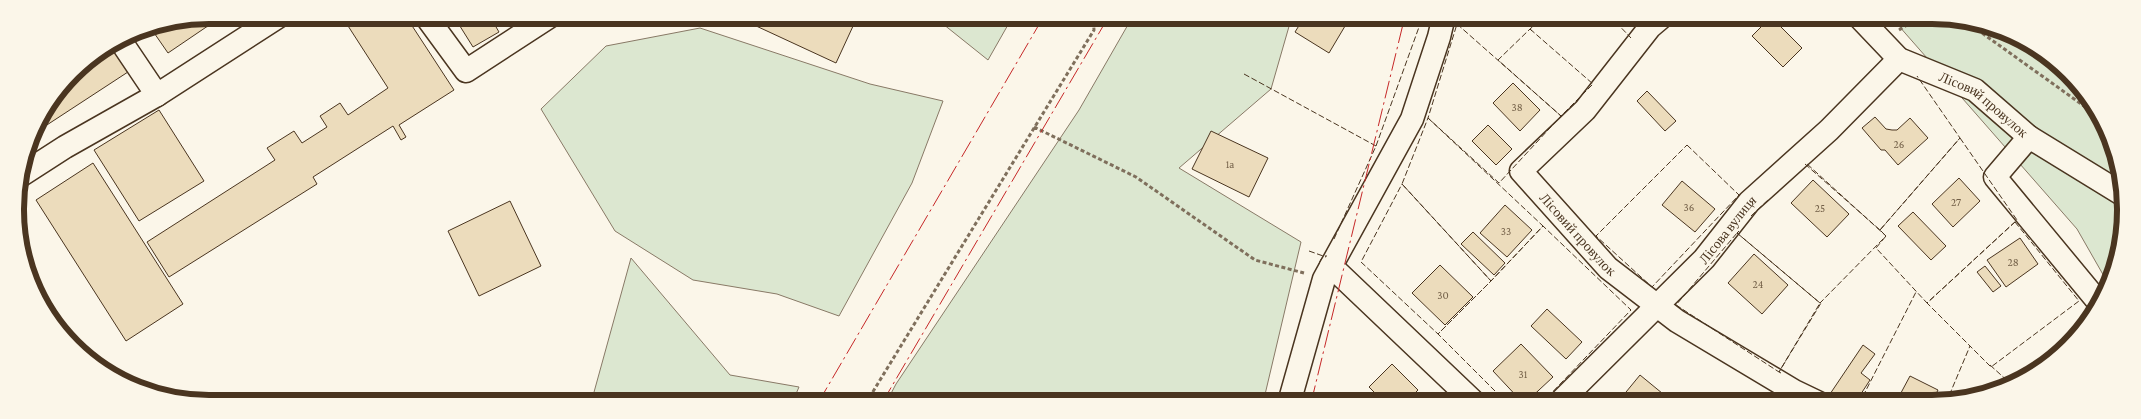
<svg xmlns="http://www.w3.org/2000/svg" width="2141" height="419" font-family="'Crimson Pro',serif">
<rect width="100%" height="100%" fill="#fbf6e9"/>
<path fill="#dce7d0" stroke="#887966" d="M 933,16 L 1013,16 L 988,60 Z
M 1133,16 L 1292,16 L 1271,89 L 1179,168 L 1301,242 L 1263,403 L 886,403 L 896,384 L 1079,110 Z
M 1891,17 L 1957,17 L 2028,41 L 2086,91 L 2119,159 L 2124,235 L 2109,285 L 2077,229 Z
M 700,28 L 870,84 L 943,101 L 912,183 L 839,316 L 777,294 L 693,280 L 615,231 L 541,109 L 606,46 Z
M 631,258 L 730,375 L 799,387 L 792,403 L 591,403 Z"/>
<path fill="#ecdcbc" stroke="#4a3520" d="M 210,15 L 224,15 L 168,53 L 150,27 Z
M 341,15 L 405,15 L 454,90 L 399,125 L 406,137 L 401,140 L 393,126 L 313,177 L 317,184 L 169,277 L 147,242 L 275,160 L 267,148 L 294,131 L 302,143 L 327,127 L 320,116 L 340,103 L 348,115 L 388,88 Z
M 453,15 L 489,15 L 499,32 L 473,47 Z
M 759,16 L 837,16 L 854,24 L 836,63 L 754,25 Z
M 1305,16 L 1351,16 L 1329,53 L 1295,32 Z
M 1502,16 L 1522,16 L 1520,22 Z
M 1771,17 L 1802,48 L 1783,67 L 1752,36 Z
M 114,44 L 131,70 L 30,136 L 72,72 Z
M 1513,83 L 1540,110 L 1520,131 L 1493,103 Z
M 1647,91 L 1676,121 L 1665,131 L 1637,101 Z
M 159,110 L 204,181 L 139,221 L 94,150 Z
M 1875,117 L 1886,129 L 1892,130 L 1897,130 L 1910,118 L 1928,138 L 1898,165 L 1885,150 L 1881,150 L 1862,128 Z
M 1488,125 L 1512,149 L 1496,165 L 1472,141 Z
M 1211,131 L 1268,158 L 1249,197 L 1192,169 Z
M 93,163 L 183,304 L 126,341 L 36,200 Z
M 1959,178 L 1980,201 L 1953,227 L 1932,204 Z
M 1813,180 L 1849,214 L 1827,237 L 1791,203 Z
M 1682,181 L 1715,209 L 1695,232 L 1662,205 Z
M 510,201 L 541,266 L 479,296 L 448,231 Z
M 1505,205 L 1532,230 L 1507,257 L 1480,233 Z
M 1913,212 L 1946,246 L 1931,260 L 1898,226 Z
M 1473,232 L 1505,263 L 1494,275 L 1461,244 Z
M 2020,238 L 2038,264 L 2006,287 L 1987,260 Z
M 1754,254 L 1788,285 L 1762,314 L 1728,283 Z
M 24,259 L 83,354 L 63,338 L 25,272 Z
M 1440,265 L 1473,297 L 1445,325 L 1412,293 Z
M 1985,266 L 2001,286 L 1993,292 L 1977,272 Z
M 1547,309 L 1582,342 L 1566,359 L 1531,326 Z
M 1521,344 L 1553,377 L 1525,403 L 1523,403 L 1493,371 Z
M 1863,345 L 1875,354 L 1861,373 L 1870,380 L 1855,403 L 1850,403 L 1830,394 Z
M 1392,364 L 1418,390 L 1405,403 L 1385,403 L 1369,387 Z
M 1640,375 L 1668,398 L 1664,403 L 1617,403 Z
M 1910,376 L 1938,390 L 1931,404 L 1895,404 Z"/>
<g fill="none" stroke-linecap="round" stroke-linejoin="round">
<g stroke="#4a3520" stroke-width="25">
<g id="minor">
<path d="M 425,15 L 466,71 L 552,15"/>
<path id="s1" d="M 1663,16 L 1650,27 L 1585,110 L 1521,171 L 1608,268 L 1677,321 L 1794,391 L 1819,403"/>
<path id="s2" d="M 1859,17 L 1899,59 L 1975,90 L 2029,137 L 1995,177 L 2100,304"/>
<path d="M 120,40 L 157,95"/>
<path d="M 2029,137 L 2122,194"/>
<path d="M 20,176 L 65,147 L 157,95 L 281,15"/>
<path d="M 1331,266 L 1475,403"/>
<path d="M 1289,403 L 1324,279 L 1412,119 L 1439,37 L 1444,16"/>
<path id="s3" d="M 1559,403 L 1704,259 L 1749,202 L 1829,130 L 1899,59"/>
</g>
</g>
<path stroke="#7f6f5c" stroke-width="3" stroke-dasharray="4 2.5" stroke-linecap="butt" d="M 1961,18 L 2098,116
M 1899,30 L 1920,17
M 1034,127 L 1136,177 L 1255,260 L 1304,273
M 866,403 L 1094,30 L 1093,16"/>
<use href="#minor" stroke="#fbf6e9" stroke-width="22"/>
<path stroke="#4a3520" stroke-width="1" stroke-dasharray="6 2.5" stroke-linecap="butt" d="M 1610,16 L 1631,38
M 1457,24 L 1561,116 L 1499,183 L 1428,118 Z
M 1458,25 L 1459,16
M 1530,29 L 1593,84 L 1561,116 L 1498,60 Z
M 1532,31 L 1530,29 L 1545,16
M 1244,74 L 1376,146
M 1428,118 L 1543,226 L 1491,281 L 1402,184 Z
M 1960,138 L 2017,220 L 1927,303 L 1876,248 L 1886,236 L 1880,230 Z
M 1687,145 L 1739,195 L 1652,287 L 1596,236 Z
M 1805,164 L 1880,230
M 1402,184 L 1491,281 L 1438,334 L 1361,262 Z
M 1751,216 L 1769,199
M 2015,222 L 2079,301 L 1991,367 L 1927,303 Z
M 1880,230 L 1960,138 L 1917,76
M 1739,231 L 1737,233 L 1820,303 L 1886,236 L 1806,163
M 1737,233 L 1820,303 L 1779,372 L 1676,305 Z
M 1334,239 L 1376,146 L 1423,16
M 1309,251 L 1326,257 L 1326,255
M 1990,365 L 2012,385
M 1781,373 L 1779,372 L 1821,303
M 1825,397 L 1840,403
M 1507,403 L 1438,334 L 1491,281 L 1543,226 L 1631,310 L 1542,403
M 1578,403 L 1581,400 L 1588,403
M 1946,403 L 1970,346
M 1859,404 L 1916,292 L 1915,290"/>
<path stroke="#c62828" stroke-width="1" stroke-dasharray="18 4 2.5 4" stroke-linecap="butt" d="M 818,403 L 1044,16
M 882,403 L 1109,16
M 1311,403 L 1405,16"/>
</g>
<g text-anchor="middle" stroke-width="4" stroke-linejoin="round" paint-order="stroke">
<g font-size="11" fill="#725f47">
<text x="1517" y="111">38</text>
<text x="1899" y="148">26</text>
<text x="1230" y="168">1а</text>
<text x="1956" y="206">27</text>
<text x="1689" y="211">36</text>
<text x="1820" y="212">25</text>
<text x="1506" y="235">33</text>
<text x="2013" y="266">28</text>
<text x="1758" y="288">24</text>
<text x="1443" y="299">30</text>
<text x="1523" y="378">31</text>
</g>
<g font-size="14" fill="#4a3520" stroke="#fbf6e9">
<text dy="5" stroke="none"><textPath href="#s2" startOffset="155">Лісовий провулок</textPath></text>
<text dy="5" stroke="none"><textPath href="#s3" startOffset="242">Лісова вулиця</textPath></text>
<text dy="5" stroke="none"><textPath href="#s1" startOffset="296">Лісовий провулок</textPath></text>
</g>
</g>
<path d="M0 0H2141V419H0ZM209 24H1932A185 185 0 0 1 2117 209V210A185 185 0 0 1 1932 395H209A185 185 0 0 1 24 210V209A185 185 0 0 1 209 24Z" fill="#fbf6e9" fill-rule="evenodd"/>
<path fill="none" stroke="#4a3520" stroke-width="6" d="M209 24H1932A185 185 0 0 1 2117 209V210A185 185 0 0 1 1932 395H209A185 185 0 0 1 24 210V209A185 185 0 0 1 209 24Z"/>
</svg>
